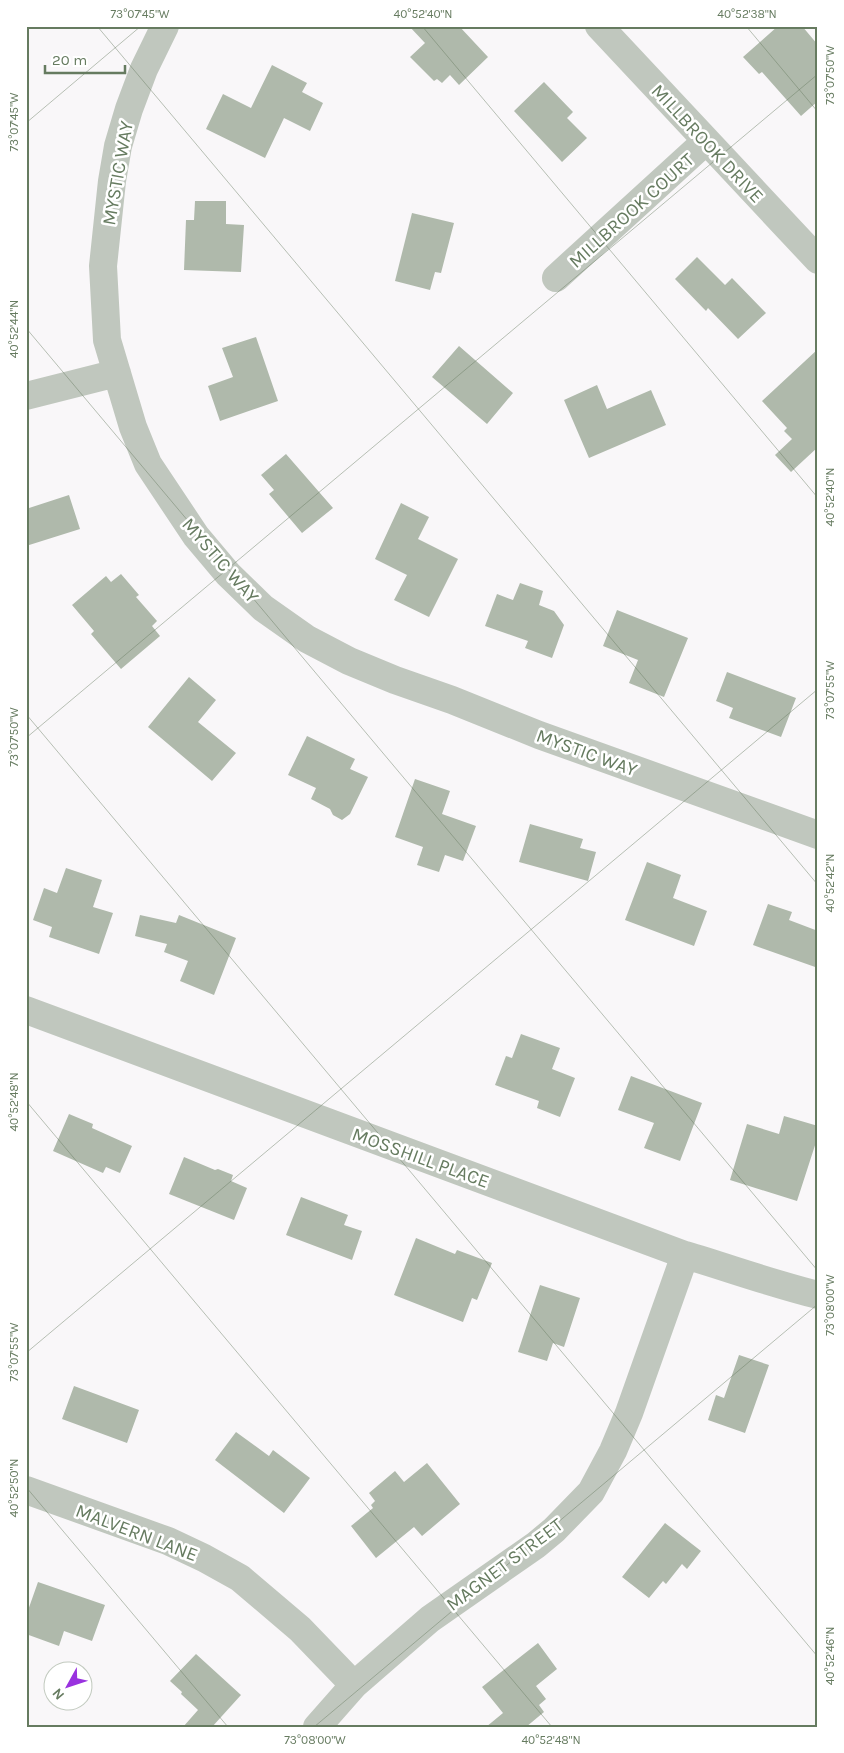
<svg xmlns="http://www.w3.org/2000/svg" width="844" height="1753" font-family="Karla,sans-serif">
<rect width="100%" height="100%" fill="#f9f7f9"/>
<path fill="#afb9ab" d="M 409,26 L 459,26 L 488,57 L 459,85 L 450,75 L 442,83 L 437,79 L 434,81 L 410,57 L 425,43 Z
M 778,26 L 802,26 L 818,45 L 818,101 L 801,116 L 762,72 L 759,74 L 743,57 Z
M 272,65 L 307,83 L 302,92 L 323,103 L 310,131 L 284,118 L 265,158 L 206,129 L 223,94 L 251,108 Z
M 544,82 L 573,112 L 567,118 L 587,138 L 562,162 L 514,111 Z
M 195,201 L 226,201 L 226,224 L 244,225 L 241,272 L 184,270 L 186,220 L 194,220 Z
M 412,213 L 454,223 L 441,273 L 435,272 L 430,290 L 395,281 Z
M 697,257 L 725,285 L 732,278 L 766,313 L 738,339 L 708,308 L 706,311 L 675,279 Z
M 256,337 L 278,401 L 220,421 L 208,386 L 233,377 L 222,348 Z
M 459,346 L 513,393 L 487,424 L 432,377 Z
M 818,349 L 818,447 L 791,472 L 775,455 L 792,439 L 784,431 L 787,428 L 762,401 Z
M 597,385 L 607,409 L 651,390 L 666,425 L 589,458 L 564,400 Z
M 286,454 L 333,508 L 302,533 L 269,494 L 274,490 L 261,475 Z
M 69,495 L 80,529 L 26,546 L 26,509 Z
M 401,503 L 429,517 L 418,539 L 458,559 L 429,617 L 394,600 L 407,575 L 375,559 Z
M 121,574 L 139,595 L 136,597 L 157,621 L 152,626 L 160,636 L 121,669 L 91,634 L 94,631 L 72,605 L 106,576 L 111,582 Z
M 520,583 L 543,591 L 539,605 L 554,611 L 564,625 L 552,658 L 525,648 L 528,641 L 485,626 L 497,594 L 513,600 Z
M 617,610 L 688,638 L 664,697 L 629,683 L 638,660 L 603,646 Z
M 727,672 L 796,698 L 781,737 L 729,718 L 733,708 L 716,701 Z
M 189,677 L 216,700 L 198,722 L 236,753 L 212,781 L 148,727 Z
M 307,736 L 355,759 L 350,769 L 368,777 L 350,814 L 342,820 L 333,815 L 330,809 L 311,799 L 316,788 L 288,775 Z
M 415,779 L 450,791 L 442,814 L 476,826 L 463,861 L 445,855 L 439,872 L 417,865 L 423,847 L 395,837 Z
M 530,824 L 583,839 L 580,848 L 596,852 L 588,881 L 519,862 Z
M 647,862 L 681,875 L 673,898 L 707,911 L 694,946 L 625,920 Z
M 66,868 L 102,880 L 93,907 L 113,913 L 99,954 L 49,937 L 52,927 L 33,920 L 44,888 L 57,893 Z
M 768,904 L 792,912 L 789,920 L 818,931 L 818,968 L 753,945 Z
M 140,915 L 176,923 L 179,915 L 236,938 L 214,995 L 180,981 L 188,961 L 164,952 L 167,944 L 135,936 Z
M 521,1034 L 560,1048 L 552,1069 L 575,1078 L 560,1117 L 537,1108 L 539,1101 L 495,1085 L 506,1056 L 512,1058 Z
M 631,1076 L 702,1103 L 680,1161 L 644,1148 L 654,1123 L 618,1110 Z
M 69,1114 L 93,1124 L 92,1128 L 132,1146 L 120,1173 L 106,1167 L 103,1173 L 53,1151 Z
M 784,1116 L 818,1126 L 818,1136 L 797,1201 L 730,1180 L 747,1124 L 779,1134 Z
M 184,1157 L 215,1170 L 218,1169 L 233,1175 L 231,1181 L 247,1188 L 234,1220 L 169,1194 Z
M 301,1197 L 348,1215 L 344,1225 L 362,1231 L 352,1260 L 286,1235 Z
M 416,1238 L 455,1254 L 457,1250 L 492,1263 L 477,1300 L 472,1298 L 463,1322 L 394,1295 Z
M 540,1285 L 580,1298 L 564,1347 L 553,1343 L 547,1361 L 518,1352 Z
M 739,1355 L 769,1365 L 745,1433 L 708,1420 L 716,1395 L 724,1398 Z
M 74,1386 L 139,1410 L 127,1443 L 62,1419 Z
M 236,1432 L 269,1456 L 273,1450 L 310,1478 L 284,1513 L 215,1460 Z
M 427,1463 L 460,1504 L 422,1536 L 414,1527 L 376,1558 L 351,1526 L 373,1508 L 371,1505 L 375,1501 L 369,1493 L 395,1471 L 404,1482 Z
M 665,1523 L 701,1551 L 687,1569 L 682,1564 L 666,1584 L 663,1581 L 649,1598 L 622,1577 Z
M 38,1582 L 105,1605 L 92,1641 L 64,1631 L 59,1646 L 26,1634 L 26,1616 Z
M 538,1643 L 557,1669 L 536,1686 L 546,1699 L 539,1705 L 544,1712 L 526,1727 L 486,1727 L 503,1713 L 482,1687 Z
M 196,1654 L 241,1695 L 212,1727 L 183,1727 L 198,1710 L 181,1694 L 182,1692 L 170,1681 Z"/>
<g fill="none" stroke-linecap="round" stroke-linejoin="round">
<path stroke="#c0c7be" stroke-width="28" d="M 165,26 L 144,69 L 129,109 L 118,146 L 112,181 L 103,266 L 107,340 L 133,427 L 148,464 L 196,536 L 228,574 L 263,608 L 307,639 L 349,661 L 395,680 L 452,700 L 539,735 L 818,835
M 599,26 L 818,260
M 556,278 L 706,141
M 26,396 L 117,373
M 26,1010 L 685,1255 C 729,1268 773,1284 818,1295
M 26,1490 L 168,1541 L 204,1558 L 240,1578 L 300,1629 L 354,1685
M 317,1727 L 354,1685 L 430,1619 L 536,1545 L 554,1530 L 591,1492 L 613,1451 L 629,1413 L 685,1255"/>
</g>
<path fill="none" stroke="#667b60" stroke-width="1" stroke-opacity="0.45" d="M 97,26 L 818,885M 422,26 L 818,498M 746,26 L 818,112M 26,123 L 141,26M 26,328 L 818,1271M 26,714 L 818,1657M 26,738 L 818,74M 26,1101 L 552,1727M 26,1353 L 818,689M 26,1487 L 228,1727M 314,1727 L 818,1304"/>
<g text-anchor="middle" stroke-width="5" stroke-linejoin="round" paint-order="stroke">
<g font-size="19" fill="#667b60" stroke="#fff">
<text transform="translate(708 143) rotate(47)" y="7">MILLBROOK DRIVE</text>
<text transform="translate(117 173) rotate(-80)" y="7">MYSTIC WAY</text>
<text transform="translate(631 210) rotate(-42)" y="7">MILLBROOK COURT</text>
<text transform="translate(221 560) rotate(49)" y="7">MYSTIC WAY</text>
<text transform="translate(587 752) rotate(20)" y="7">MYSTIC WAY</text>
<text transform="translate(421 1157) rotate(20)" y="7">MOSSHILL PLACE</text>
<text transform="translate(137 1532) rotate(21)" y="7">MALVERN LANE</text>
<text transform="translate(504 1564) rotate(-37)" y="7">MAGNET STREET</text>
</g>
</g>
<rect width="844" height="1753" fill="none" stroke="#ffffff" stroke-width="55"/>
<g transform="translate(68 1686) rotate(230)"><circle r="24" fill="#ffffff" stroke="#c2cabf"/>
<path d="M0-4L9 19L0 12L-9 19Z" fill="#9932df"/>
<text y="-8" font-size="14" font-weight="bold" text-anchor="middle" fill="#667b60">N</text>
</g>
<path d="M45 65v8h80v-8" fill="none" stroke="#667b60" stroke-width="2.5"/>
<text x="52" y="65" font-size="15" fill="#667b60" stroke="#ffffff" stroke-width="4" paint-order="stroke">20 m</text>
<rect x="28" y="28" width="788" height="1698" fill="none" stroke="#667b60" stroke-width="2"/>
<g font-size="12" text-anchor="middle" fill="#667b60">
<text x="140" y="18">73°07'45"W</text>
<text x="423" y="18">40°52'40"N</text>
<text x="747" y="18">40°52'38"N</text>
<text transform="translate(830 75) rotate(-90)" y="4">73°07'50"W</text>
<text transform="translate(14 122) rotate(-90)" y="4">73°07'45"W</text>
<text transform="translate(14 329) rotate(-90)" y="4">40°52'44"N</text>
<text transform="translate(830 497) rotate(-90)" y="4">40°52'40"N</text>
<text transform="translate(830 690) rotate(-90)" y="4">73°07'55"W</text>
<text transform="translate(14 737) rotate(-90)" y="4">73°07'50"W</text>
<text transform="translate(830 883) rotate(-90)" y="4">40°52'42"N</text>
<text transform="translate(14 1102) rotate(-90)" y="4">40°52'48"N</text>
<text transform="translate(830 1305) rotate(-90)" y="4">73°08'00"W</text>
<text transform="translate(14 1352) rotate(-90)" y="4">73°07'55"W</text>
<text transform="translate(14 1488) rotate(-90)" y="4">40°52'50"N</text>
<text transform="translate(830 1656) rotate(-90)" y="4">40°52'46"N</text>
<text x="315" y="1744">73°08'00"W</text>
<text x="551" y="1744">40°52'48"N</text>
</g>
</svg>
